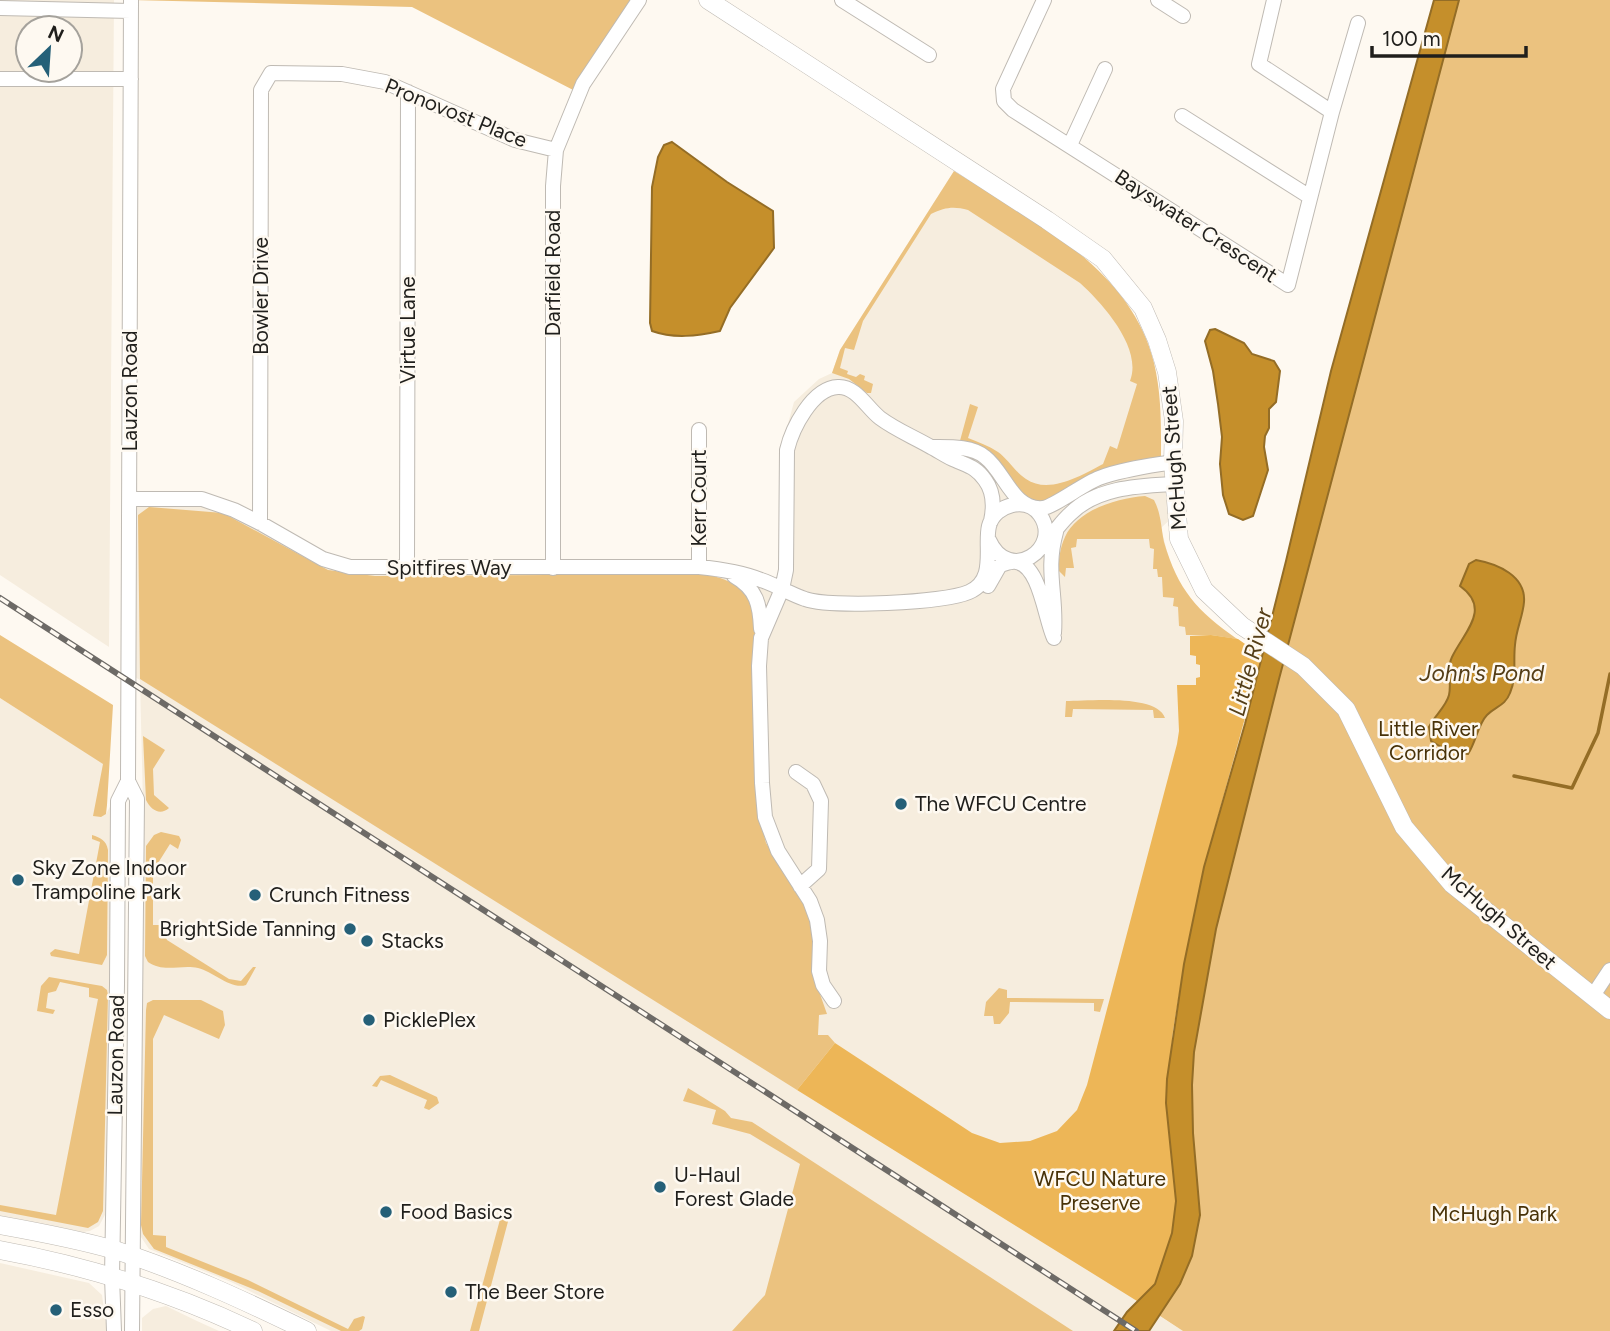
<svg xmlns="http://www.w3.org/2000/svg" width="1610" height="1331" font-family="Figtree,sans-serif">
<rect width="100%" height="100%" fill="#fef9f1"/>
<path fill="#f6edde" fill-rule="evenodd" d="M 0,0 L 114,0 L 109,647 L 0,575 ZM 28,28 L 70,28 L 70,70 L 28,70 Z
M 954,171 L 1101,274 L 1124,300 L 1140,326 L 1153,360 L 1159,391 L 1161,463 L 1173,462 L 1176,514 L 1161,528 L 1169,559 L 1181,586 L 1200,611 L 1210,620 L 1262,656 L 1158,1315 L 1183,1331 L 331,1331 L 231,1282 L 149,1249 L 139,1234 L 143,804 L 140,680 L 129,674 L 129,499 L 202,499 L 350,567 L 699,567 L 782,588 L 781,449 L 794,402 L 819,379 L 832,373 L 840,350 Z
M 0,698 L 104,764 L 106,814 L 112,803 L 112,995 L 106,1213 L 99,1226 L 90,1231 L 83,1232 L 0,1216 Z
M 0,1263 L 89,1283 L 102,1295 L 107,1331 L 0,1331 Z
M 166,1306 L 197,1321 L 219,1331 L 142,1331 L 142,1318 L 153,1309 Z"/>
<path fill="#ebc27f" d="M 131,0 L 634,0 L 579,93 L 412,7 Z
M 1434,0 L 1610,0 L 1610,1331 L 1183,1331 L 1137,1301 L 1166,1103 L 1245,724 L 1286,561 L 1331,371 Z
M 954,171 C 1030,219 1131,267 1154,363 C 1162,396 1161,430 1161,464 L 1031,506 L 999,471 L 958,448 L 970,404 L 978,407 L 968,438 C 978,442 989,446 998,452 C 1008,459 1015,472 1026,479 C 1049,495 1082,475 1103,464 L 1110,446 L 1117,449 L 1137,384 L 1130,381 C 1143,348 1102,303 1080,283 L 968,210 C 954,206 945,207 931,214 L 863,321 L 854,350 L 845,348 L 840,368 L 848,371 L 847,374 L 856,377 L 860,374 L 865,376 L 864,380 L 873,384 L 871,393 L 867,393 L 849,379 L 832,373 L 840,350 Z
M 1145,496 L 1154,500 C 1161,513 1161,527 1164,542 C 1178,590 1197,611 1237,639 L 1211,635 L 1186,635 L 1185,627 L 1179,626 L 1178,607 L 1173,606 L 1174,598 L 1163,597 L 1162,577 L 1158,577 L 1157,569 L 1153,569 L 1154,549 L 1150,548 L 1149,539 L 1077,539 L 1076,547 L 1071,548 L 1074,568 L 1066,568 L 1065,577 L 1058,570 C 1059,558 1060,548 1065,537 C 1077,510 1117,498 1145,496 Z
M 149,507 L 223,513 L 328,570 L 375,576 L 706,574 C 733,581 749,588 757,617 L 756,803 L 766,843 L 806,904 L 812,926 L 814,977 L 827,1014 L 819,1015 L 818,1035 L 828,1035 L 835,1043 L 797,1090 L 140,679 L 138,515 Z
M 0,635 L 113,705 L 107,805 L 106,814 L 101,817 L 93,816 L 103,764 L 0,698 Z
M 1066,701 C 1089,701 1157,694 1165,718 L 1154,718 L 1153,710 L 1073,709 L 1072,717 L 1065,717 Z
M 143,736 L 165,750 L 153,769 L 154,795 L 169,808 C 160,816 151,810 146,800 Z
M 161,832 L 179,836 L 181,840 L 178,849 L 170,844 L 153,871 L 153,925 L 160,925 L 167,940 L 229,979 L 241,981 L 253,967 L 256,967 L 246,985 C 231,990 214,972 198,968 C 182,964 163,973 148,962 L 145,956 L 146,846 L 154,835 Z
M 92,835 C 101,838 106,840 108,850 L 107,955 L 102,965 L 51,956 L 50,953 L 55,949 L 79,954 L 100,842 L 92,839 Z
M 49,977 L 102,986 L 107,990 L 108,995 L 103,1211 L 98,1222 L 88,1228 L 0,1211 L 0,1205 L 56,1215 L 98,999 L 89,997 L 89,988 L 60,982 L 56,991 L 48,993 L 46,1008 L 55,1010 L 53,1014 L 37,1011 L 41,986 Z
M 999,988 L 1007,990 L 1007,998 L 1104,999 L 1100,1012 L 1094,1011 L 1094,1003 L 1010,1002 L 1009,1013 L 1000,1024 L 994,1024 L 993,1016 L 984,1016 L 986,1002 Z
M 153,1000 L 201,1000 L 223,1011 L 225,1025 L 219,1039 L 164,1015 L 153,1039 L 153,1235 L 166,1236 L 166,1247 L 248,1280 L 348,1329 L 354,1319 L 363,1316 L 365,1317 L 362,1329 L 359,1331 L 341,1331 L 258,1291 L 154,1249 L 143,1234 L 141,1225 L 146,1010 L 147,1003 Z
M 390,1075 L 437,1097 L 439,1103 L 429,1110 L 424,1108 L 427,1100 L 381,1080 L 377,1087 L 372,1086 L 380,1076 Z
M 688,1088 L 725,1111 L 731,1118 L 752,1122 L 1073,1331 L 732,1331 L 765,1295 L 800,1164 L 750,1134 L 712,1124 L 716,1110 L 683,1101 Z
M 502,1212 L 510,1214 L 479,1331 L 470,1331 Z"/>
<path fill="#edb657" d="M 1211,635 L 1238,639 L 1262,656 L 1204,867 L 1184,964 L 1173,1031 L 1166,1103 L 1176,1201 L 1172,1233 L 1155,1284 L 1137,1301 L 797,1090 L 835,1043 L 972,1133 L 1000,1143 L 1030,1141 L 1057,1131 L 1077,1110 L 1087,1085 L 1177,744 L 1179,731 L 1177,685 L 1196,685 L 1196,678 L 1200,677 L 1200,665 L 1196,664 L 1196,656 L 1190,655 L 1190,636 Z"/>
<path fill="#c58f2b" stroke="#946d26" stroke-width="2" d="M 1434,0 L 1459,0 L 1279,679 L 1216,929 L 1194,1052 L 1192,1085 L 1193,1133 L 1200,1215 L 1192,1256 L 1180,1284 L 1149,1331 L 1114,1331 L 1127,1312 L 1155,1284 L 1172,1233 L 1176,1201 L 1166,1103 L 1167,1079 L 1184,964 L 1204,867 L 1245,724 L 1286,561 L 1331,371 Z
M 672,142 L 727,182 L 773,211 L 774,248 L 730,308 L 720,331 C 697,336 674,339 652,331 L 650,323 L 652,187 L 658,157 L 664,145 Z
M 1215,329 L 1244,343 L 1252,354 L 1274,361 L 1280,371 L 1276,402 L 1269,409 L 1269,428 L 1265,436 L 1264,447 L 1268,470 L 1253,516 L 1243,520 L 1229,514 L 1223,495 L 1220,464 L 1222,437 L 1218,404 L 1213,371 L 1205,341 L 1210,330 Z
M 1476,560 C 1498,564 1526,576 1524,602 C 1523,616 1516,630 1515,645 C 1513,662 1517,677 1510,693 C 1505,706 1496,706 1487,715 C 1478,724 1476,742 1468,754 C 1454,754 1443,749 1431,741 L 1429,727 C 1434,716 1446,707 1449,695 C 1452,682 1446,669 1452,657 C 1464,632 1492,609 1460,586 L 1469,564 Z"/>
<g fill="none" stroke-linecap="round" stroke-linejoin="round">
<path stroke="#946d26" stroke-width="3.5" d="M 1514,776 L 1572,788 L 1598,733 L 1610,674"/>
<g stroke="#bfbab3" stroke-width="16">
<path id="minor" d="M 842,0 L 929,55
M 1044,0 L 1003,89 L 1004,101 L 1013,110 L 1288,285 L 1332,112 L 1358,23
M 1158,0 L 1183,16
M 1274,0 L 1259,64 L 1332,112
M 0,8 L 131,11
M 0,79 L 131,79
M 1182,116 L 1310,197
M 1070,145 L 1105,69
M 933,447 C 950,447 972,446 985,457 C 1005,472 1013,511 1043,508 C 1053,507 1085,483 1099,478 C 1123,469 1149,466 1173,462
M 129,499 L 202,499 L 234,510 L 260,523 L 323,559 L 350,567 L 699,567 C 720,569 741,572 761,580 C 776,585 790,594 805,599 C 830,608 944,603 969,592 C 997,580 984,546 989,526 C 995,504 1027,496 1040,515 C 1063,548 1009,585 989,540
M 260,523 L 261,90 L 271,73 L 342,74 L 385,82 L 515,140 L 556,150
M 1044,542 C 1054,534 1060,523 1070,514 C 1097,487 1138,486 1174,484
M 699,567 L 699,430
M 407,568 L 408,92
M 553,568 L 553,186 L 556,150 L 583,84 L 639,0
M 734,576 C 757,589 760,605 761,629
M 988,586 L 1000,565 C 1005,564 1011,561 1016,562 C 1040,565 1045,619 1054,638
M 1054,633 C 1057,595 1045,571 1056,532
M 796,772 L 813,784 L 821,801 L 819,869 L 800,886
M 128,781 L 137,799 L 132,1331
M 1592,997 L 1610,970
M 834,1001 L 823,985 L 819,971 L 820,941 L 817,920 L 810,901 L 778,851 L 765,817 L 762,783 L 759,666 L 761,638 L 782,589 L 786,570 L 787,450 C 792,429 812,388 838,387 C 856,386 867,408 880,418 C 896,430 914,437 931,447 C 939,451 947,457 955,460 C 968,466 976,467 985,480 C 994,492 994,507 991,521
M 114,1331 L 112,1277 L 117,985 L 118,801 L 128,781 L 131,0"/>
</g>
<g stroke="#bfbab3" stroke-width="19">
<path id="major" d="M 708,0 L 1047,220 L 1103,259 L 1143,308 L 1157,340 L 1167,372 L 1174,421 L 1173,462 L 1179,539 L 1204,590 L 1242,626 L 1303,666 L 1346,709 L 1404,827 L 1452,884 L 1610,1010
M 0,1225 C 39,1232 77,1239 115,1250 C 181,1271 245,1301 307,1331
M 0,1250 C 87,1266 173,1293 253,1331"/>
</g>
<use href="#minor" stroke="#fff" stroke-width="14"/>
<use href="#major" stroke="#fff" stroke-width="18"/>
<g stroke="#6d6a66" stroke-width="6">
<path id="rail" d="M 0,598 L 1136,1331"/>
</g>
<use href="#rail" stroke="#fef9f1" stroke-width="3.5" stroke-dasharray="10" stroke-linecap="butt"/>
</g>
<g fill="#256078" stroke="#fef9f1" stroke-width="2.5">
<circle cx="901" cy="804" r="7"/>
<circle cx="18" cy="880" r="7"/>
<circle cx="255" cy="895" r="7"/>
<circle cx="350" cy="929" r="7"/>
<circle cx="367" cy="941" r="7"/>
<circle cx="369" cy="1020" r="7"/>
<circle cx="660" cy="1187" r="7"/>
<circle cx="386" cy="1212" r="7"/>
<circle cx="451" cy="1292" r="7"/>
<circle cx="56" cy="1310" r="7"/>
</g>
<g text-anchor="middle" stroke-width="5" stroke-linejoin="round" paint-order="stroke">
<g font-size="21" fill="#201f1c" stroke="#fef9f1">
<text transform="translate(456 113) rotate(22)" y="7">Pronovost Place</text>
<text transform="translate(1196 226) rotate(33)" y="7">Bayswater Crescent</text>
<text transform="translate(553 273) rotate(-90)" y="7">Darfield Road</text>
<text transform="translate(261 296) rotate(-90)" y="7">Bowler Drive</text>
<text transform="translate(408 330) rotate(-90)" y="7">Virtue Lane</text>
<text transform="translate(130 391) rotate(-90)" y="7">Lauzon Road</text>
<text transform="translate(1174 458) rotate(-94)" y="7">McHugh Street</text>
<text transform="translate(699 498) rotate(-90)" y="7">Kerr Court</text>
<text x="449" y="575">Spitfires Way</text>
<text transform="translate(1499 918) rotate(41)" y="7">McHugh Street</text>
<text transform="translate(116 1055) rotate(-89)" y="7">Lauzon Road</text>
</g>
<g font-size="21" fill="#483208" stroke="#fef9f1">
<text x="1428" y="736">Little River<tspan x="1428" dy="24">Corridor</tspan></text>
<text x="1100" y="1186">WFCU Nature<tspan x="1100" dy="24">Preserve</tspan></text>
<text x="1494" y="1221">McHugh Park</text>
</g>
<g font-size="21" fill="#201f1c" stroke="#fef9f1" text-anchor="start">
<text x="915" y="811">The WFCU Centre</text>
<text x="32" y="875">Sky Zone Indoor<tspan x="32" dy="24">Trampoline Park</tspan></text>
<text x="269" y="902">Crunch Fitness</text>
<text x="336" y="936" text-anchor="end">BrightSide Tanning</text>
<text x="381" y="948">Stacks</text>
<text x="383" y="1027">PicklePlex</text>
<text x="674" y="1182">U-Haul<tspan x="674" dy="24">Forest Glade</tspan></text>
<text x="400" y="1219">Food Basics</text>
<text x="465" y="1299">The Beer Store</text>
<text x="70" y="1317">Esso</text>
</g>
<g font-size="23" font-style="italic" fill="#553e17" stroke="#fef9f1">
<text transform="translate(1250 662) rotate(-75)" y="8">Little River</text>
<text x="1482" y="681">John's Pond</text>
</g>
</g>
<g transform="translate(49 49) rotate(25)"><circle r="33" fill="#fef9f1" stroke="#a5a29c" stroke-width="2"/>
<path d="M0-5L12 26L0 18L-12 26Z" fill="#256078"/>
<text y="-10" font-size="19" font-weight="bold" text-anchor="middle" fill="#201f1c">N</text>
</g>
<path d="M1372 46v10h154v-10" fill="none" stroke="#201f1c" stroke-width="3.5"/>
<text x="1382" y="46" font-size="21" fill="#201f1c" stroke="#fef9f1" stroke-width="5" paint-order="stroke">100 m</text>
</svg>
